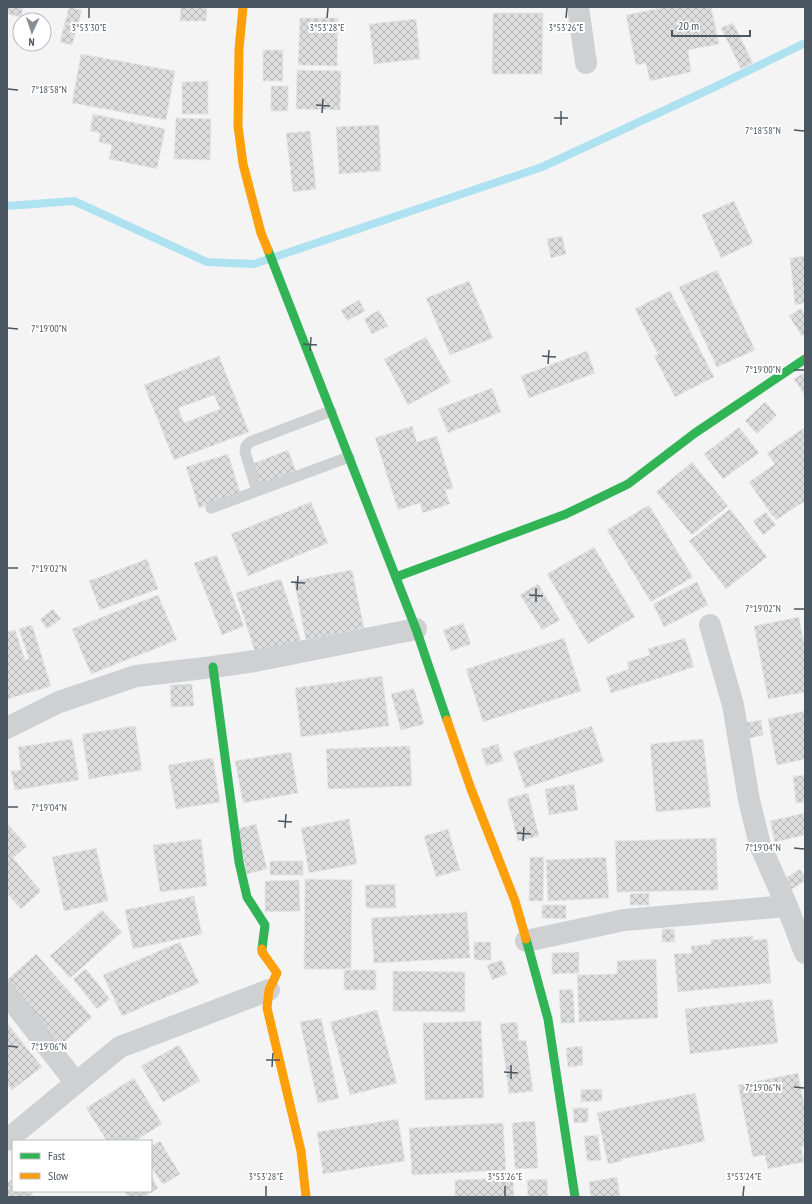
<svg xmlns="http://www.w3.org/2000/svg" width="812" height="1204" font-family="'PT Sans Narrow',sans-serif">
<defs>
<pattern id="building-cross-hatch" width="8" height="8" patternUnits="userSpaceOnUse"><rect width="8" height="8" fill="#ddddde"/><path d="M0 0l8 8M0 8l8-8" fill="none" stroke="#b5b6b7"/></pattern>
</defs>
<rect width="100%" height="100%" fill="#f4f4f4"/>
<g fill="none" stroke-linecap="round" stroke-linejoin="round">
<path stroke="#aee2f0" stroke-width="8" d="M 7,206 L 74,201 L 207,262 L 254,264 L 542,167 L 721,84 L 805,43"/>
</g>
<path fill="url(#building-cross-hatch)" stroke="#e5e6e7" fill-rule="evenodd" d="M 7,7 L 23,7 L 21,17 L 7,14 Z
M 69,7 L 82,10 L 72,45 L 60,42 Z
M 181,7 L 207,7 L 206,21 L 180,21 Z
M 666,7 L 711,7 L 719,44 L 688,50 L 691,72 L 650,81 L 646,63 L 636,65 L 626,15 Z
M 493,13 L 543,13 L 542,74 L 492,74 Z
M 300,18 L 338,18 L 337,66 L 298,65 Z
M 416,19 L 420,59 L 374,64 L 369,24 Z
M 733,23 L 753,63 L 741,69 L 721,28 Z
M 263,50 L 283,50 L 283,81 L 263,81 Z
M 81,54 L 175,71 L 166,120 L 72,103 Z
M 297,70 L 341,71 L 340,110 L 296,109 Z
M 208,81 L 208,114 L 182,114 L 182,82 Z
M 271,86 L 288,86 L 288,111 L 271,111 Z
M 93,114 L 165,129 L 157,169 L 109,159 L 112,145 L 99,142 L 100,133 L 90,131 Z
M 176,118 L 211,119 L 210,160 L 174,159 Z
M 379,125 L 381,171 L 339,174 L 336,127 Z
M 310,131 L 316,189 L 293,192 L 286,133 Z
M 734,201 L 753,243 L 721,258 L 702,215 Z
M 562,236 L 566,254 L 551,258 L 547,239 Z
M 805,256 L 805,303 L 795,305 L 790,258 Z
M 717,270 L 755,350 L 717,367 L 679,287 Z
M 469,281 L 493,338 L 450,355 L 426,298 Z
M 670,291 L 714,377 L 675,397 L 654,356 L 658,354 L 635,309 Z
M 359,300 L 365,311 L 347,321 L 341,310 Z
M 801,308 L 805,316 L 805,334 L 802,336 L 789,316 Z
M 379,310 L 388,326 L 372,334 L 364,319 Z
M 426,337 L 451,382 L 408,405 L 384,359 Z
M 587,351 L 595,373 L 529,398 L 521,376 Z
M 219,356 L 249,432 L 174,460 L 144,385 ZM 214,395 L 220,409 L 184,423 L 178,408 Z
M 805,372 L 805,396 L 794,379 Z
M 492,388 L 501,412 L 448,433 L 438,409 Z
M 765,402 L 777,415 L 757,434 L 745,421 Z
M 412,426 L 417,442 L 437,436 L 453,488 L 445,490 L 450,504 L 423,513 L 420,503 L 398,510 L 375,438 Z
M 739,427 L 759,453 L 723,479 L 704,454 Z
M 804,428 L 805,501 L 776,520 L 774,516 L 773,517 L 749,482 L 775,464 L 767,453 Z
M 288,450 L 296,471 L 260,485 L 252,464 Z
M 228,454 L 241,495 L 199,508 L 186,467 Z
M 692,462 L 728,506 L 692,535 L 656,492 Z
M 311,502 L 328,543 L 248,576 L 231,534 Z
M 649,505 L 693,577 L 651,602 L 607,530 Z
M 730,509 L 767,557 L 726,589 L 689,541 Z
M 766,512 L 776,525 L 763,535 L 753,521 Z
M 594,547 L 635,617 L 588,644 L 547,574 Z
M 217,555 L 244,626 L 222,635 L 194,563 Z
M 147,559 L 158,589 L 100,610 L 89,581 Z
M 352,570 L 364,628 L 306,640 L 294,581 Z
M 281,579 L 301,641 L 256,655 L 236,593 Z
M 697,582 L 708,605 L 664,627 L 653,604 Z
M 538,584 L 560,620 L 542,630 L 520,595 Z
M 158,595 L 177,640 L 91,674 L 72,629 Z
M 53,609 L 61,619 L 47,629 L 40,619 Z
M 799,617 L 805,648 L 805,692 L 768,699 L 754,626 Z
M 463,623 L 471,644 L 451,651 L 443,630 Z
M 32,625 L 51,686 L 8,699 L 7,696 L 7,632 L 15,630 L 25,660 L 29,659 L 19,629 Z
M 564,638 L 581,691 L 483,722 L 466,669 Z
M 685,638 L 694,667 L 611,693 L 606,677 L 629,669 L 627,662 L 650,655 L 648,649 Z
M 382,676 L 389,726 L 301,737 L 295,688 Z
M 192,684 L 194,706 L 171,707 L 170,685 Z
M 414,688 L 424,724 L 401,730 L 391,694 Z
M 805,711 L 805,759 L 777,765 L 768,719 Z
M 761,720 L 763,735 L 746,739 L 743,723 Z
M 135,726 L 142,770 L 89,779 L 82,734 Z
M 592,726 L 604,762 L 525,788 L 513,752 Z
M 72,739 L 79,780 L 15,790 L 11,771 L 21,770 L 18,747 Z
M 703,739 L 711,807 L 656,812 L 650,744 Z
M 498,744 L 503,761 L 486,766 L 481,749 Z
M 410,746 L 412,786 L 328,789 L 326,749 Z
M 291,752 L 298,793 L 243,803 L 235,761 Z
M 213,758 L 220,802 L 176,809 L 168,765 Z
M 805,775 L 805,802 L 796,803 L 793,776 Z
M 574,784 L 578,810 L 549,815 L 545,789 Z
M 528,793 L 539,836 L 518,841 L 507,799 Z
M 805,813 L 805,835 L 775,842 L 770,821 Z
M 349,819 L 357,864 L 309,873 L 301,828 Z
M 7,823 L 27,846 L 13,858 L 41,891 L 21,909 L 7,893 Z
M 256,824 L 267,869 L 247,874 L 236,829 Z
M 448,829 L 460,870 L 436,877 L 424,836 Z
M 716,838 L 718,890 L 617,892 L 615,841 Z
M 201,839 L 207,886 L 160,892 L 153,845 Z
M 96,848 L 108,901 L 64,911 L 52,857 Z
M 530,857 L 544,857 L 543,901 L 529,901 Z
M 606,857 L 609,898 L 548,901 L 546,860 Z
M 270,861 L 303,861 L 303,875 L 270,875 Z
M 800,869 L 805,878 L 805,881 L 790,890 L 784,879 Z
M 305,879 L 352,880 L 351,969 L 304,969 Z
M 299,880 L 300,911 L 265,912 L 265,881 Z
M 395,884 L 396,908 L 366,908 L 365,885 Z
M 649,893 L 649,905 L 630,905 L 630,894 Z
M 194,896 L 202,934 L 133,949 L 125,910 Z
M 542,905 L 566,905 L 566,919 L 542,918 Z
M 102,910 L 122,932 L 70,978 L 50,956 Z
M 467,912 L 470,958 L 374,963 L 371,918 Z
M 662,929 L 674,929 L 675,942 L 662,942 Z
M 753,936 L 753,940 L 767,939 L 771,983 L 678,992 L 674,954 L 692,953 L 691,946 L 711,944 L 711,940 Z
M 180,942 L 199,983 L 122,1016 L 103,975 Z
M 474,942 L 491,942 L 491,960 L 474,960 Z
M 579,952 L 579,973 L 552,974 L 552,953 Z
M 36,954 L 92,1017 L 61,1045 L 7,984 L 7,980 Z
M 656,959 L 658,1018 L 579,1022 L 577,975 L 617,974 L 617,961 Z
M 502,960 L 507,974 L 492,980 L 487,965 Z
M 86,969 L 110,999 L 97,1009 L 73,979 Z
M 344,970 L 376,970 L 376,990 L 344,990 Z
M 393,971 L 465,972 L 465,1012 L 393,1011 Z
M 573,989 L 575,1023 L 561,1023 L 559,990 Z
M 772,999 L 778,1043 L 690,1054 L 685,1009 Z
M 377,1010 L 397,1083 L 350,1095 L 330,1022 Z
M 321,1018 L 339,1098 L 318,1103 L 300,1022 Z
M 481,1021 L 484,1098 L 425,1100 L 423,1023 Z
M 517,1022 L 519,1041 L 526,1040 L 533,1091 L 509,1094 L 500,1024 Z
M 7,1023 L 42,1067 L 12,1090 L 7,1084 Z
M 179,1045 L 200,1081 L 163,1102 L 141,1066 Z
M 582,1046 L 583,1065 L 568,1067 L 566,1048 Z
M 798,1073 L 805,1109 L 805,1146 L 801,1147 L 804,1162 L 768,1169 L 765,1155 L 753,1157 L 738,1085 Z
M 134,1078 L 162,1124 L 135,1141 L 107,1141 L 86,1108 Z
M 602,1089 L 602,1101 L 581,1102 L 581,1090 Z
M 695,1093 L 705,1141 L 622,1159 L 622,1161 L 608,1164 L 597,1113 Z
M 573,1108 L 588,1108 L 588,1122 L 574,1123 Z
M 398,1119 L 405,1161 L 323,1174 L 317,1132 Z
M 535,1121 L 538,1168 L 515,1169 L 512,1123 Z
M 503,1123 L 506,1170 L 412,1175 L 409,1128 Z
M 598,1135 L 601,1160 L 587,1161 L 584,1136 Z
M 160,1141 L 180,1174 L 163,1185 L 151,1166 L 151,1146 Z
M 151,1176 L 158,1188 L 144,1197 L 128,1197 L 124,1191 L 151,1191 Z
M 617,1177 L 620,1197 L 591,1197 L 589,1182 Z
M 513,1178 L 514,1197 L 455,1197 L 455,1180 Z
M 13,1179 L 13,1191 L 30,1191 L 34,1197 L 7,1197 L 7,1183 Z
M 547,1179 L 548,1197 L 528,1197 L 527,1180 Z"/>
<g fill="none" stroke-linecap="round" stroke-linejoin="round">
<path stroke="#ced0d2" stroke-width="11" d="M 257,491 L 245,452 L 246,446 L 250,442 L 331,411
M 211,508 L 349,457"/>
<path stroke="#ced0d2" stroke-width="22" d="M 578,7 L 586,63
M 710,625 L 733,705 L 749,800 L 760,845 L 787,906 L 805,953
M 7,728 L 59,702 L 136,676 L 213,667 L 255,661 L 416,629
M 526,941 L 624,920 L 787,906
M 7,994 L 76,1083
M 7,1140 L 76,1083 L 120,1047 L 269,990"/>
<path stroke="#30b455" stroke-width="9" d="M 268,250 L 416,629 L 447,720
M 396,577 L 566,514 L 628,484 L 695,433 L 805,359
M 213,667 L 239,862 L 247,897 L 265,925 L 262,949
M 526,939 L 548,1019 L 575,1197"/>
<path stroke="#ff9f0a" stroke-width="9" d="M 243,7 L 239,49 L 238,126 L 243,164 L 261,233 L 268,250
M 447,720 L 471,789 L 515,901 L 526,939
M 262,949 L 262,952 L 277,973 L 269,990 L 267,1008 L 301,1151 L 306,1197"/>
</g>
<path fill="none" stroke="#4a5661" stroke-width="1.5" d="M 89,18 L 89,8M 327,18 L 328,8M 566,18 L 567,8M 8,89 L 18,90M 316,105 L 330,106M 322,113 L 323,99M 554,118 L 568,118M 561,125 L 561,111M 794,130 L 804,131M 8,328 L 18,329M 303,344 L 317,345M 310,351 L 311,337M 542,356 L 556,357M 548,364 L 549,350M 794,370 L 804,370M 8,568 L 18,568M 291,582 L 305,583M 297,590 L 298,576M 529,595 L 543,596M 536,602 L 536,588M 794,609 L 804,609M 8,807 L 18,807M 278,821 L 292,822M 285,828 L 286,814M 517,833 L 531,834M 523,841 L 524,827M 794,848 L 804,849M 8,1046 L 18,1047M 266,1060 L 280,1060M 272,1067 L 273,1053M 504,1072 L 518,1073M 511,1079 L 511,1065M 794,1087 L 804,1088M 266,1196 L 266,1186M 505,1196 L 505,1186M 743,1196 L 744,1186"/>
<g font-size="10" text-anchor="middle" fill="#4a5661" stroke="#fff" stroke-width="4" stroke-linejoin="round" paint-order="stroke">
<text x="89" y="31">3°53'30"E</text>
<text x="327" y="31">3°53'28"E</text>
<text x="566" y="31">3°53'26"E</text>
<text x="49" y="93">7°18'58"N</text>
<text x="763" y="134">7°18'58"N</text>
<text x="49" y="332">7°19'00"N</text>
<text x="763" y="373">7°19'00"N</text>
<text x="49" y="572">7°19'02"N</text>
<text x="763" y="612">7°19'02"N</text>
<text x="49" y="811">7°19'04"N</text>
<text x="763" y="851">7°19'04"N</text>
<text x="49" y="1050">7°19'06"N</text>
<text x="763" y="1091">7°19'06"N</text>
<text x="266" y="1180">3°53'28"E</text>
<text x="505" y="1180">3°53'26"E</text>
<text x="744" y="1180">3°53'24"E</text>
</g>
<rect width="812" height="1204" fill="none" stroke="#4a5661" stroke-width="16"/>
<rect x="12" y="1140" width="140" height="52" fill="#ffffff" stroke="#b7bbc0"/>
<rect x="20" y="1153" width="20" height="6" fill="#30b455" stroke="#b7bbc0"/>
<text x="48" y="1160" font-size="12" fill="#4a5661">Fast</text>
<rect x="20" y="1173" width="20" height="6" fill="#ff9f0a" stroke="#b7bbc0"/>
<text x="48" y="1180" font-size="12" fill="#4a5661">Slow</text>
<g transform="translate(32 32) rotate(183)"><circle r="19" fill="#ffffff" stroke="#b7bbc0"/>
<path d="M0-3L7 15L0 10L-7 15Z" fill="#868d94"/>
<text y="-6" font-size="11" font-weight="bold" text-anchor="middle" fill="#4a5661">N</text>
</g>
<path d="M672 30v6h78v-6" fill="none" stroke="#4a5661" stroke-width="2"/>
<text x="678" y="30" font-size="12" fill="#4a5661" stroke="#ffffff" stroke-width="3" paint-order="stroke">20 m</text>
</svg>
